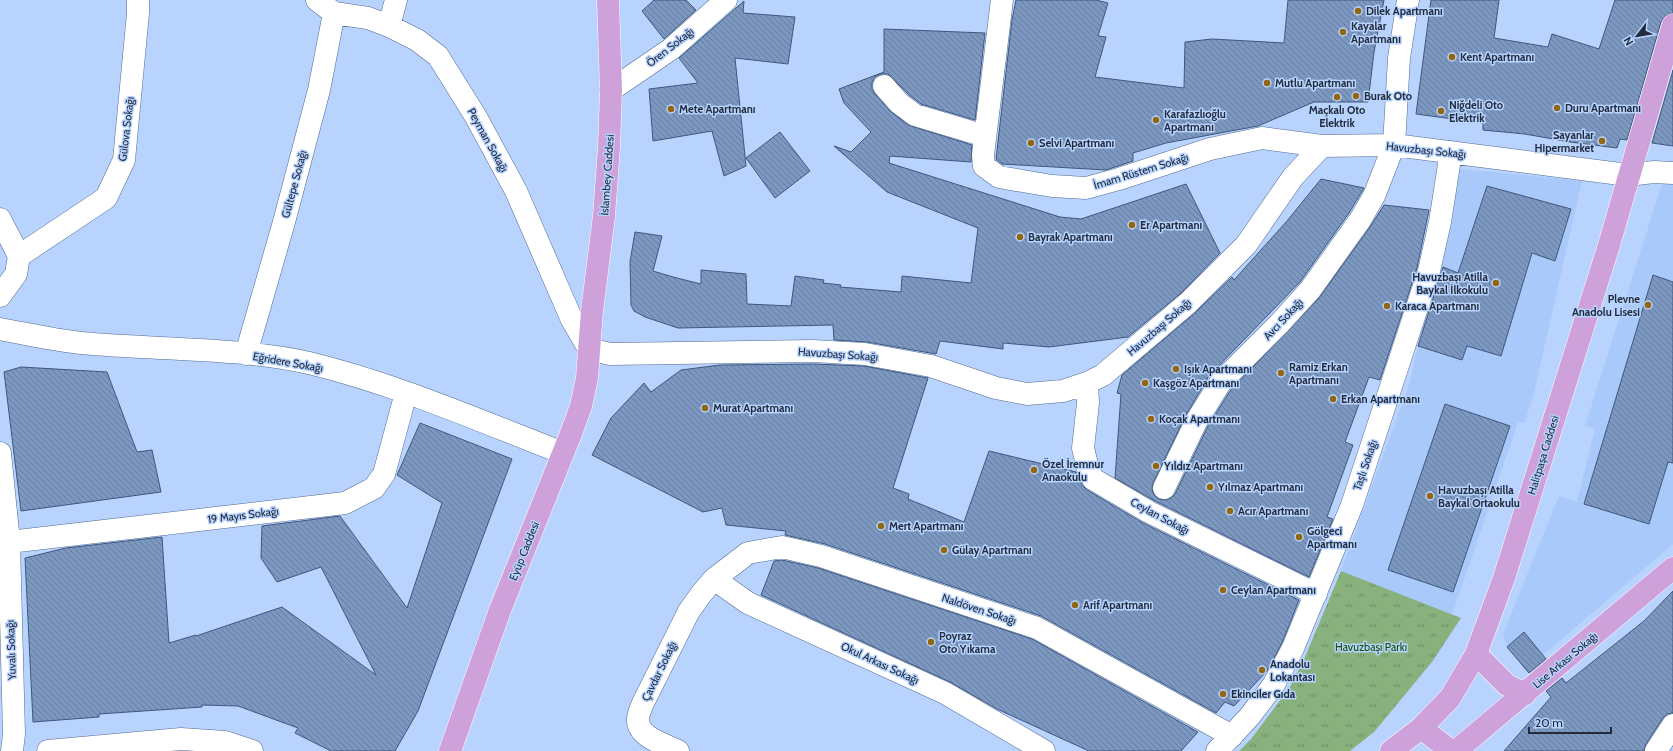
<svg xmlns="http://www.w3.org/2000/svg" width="1673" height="751" font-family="Cabin,sans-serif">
<defs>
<pattern id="grass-tufts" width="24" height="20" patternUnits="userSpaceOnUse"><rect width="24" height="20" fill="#88b17d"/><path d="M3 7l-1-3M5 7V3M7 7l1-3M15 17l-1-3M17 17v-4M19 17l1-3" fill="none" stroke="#6f9068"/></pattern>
<pattern id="building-back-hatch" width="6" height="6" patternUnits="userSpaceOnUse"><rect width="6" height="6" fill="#7d98c0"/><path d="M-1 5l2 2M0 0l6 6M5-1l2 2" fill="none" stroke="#667c9d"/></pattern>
</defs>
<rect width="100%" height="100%" fill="#b7d3fe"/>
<path fill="#a9c9fa" d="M 1460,169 L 1582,181 L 1533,397 L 1524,423 L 1518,422 L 1452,615 L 1341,571 L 1409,385 Z
M 1673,180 L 1673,544 L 1543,655 L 1524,633 L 1507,647 L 1503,634 L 1559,496 L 1577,502 L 1595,429 L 1585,426 L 1662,184 Z"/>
<path fill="url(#grass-tufts)" d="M 1341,571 L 1461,618 L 1432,662 L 1374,732 L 1350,751 L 1239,751 L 1251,739 L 1290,687 L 1305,657 Z"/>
<path fill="url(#building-back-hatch)" stroke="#3f577c" d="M 654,0 L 686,0 L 696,10 L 664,39 L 642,11 Z
M 1016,0 L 1096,0 L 1108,3 L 1098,36 L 1106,37 L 1095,77 L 1184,88 L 1185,42 L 1212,39 L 1284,43 L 1288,0 L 1384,0 L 1374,52 L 1368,102 L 1314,102 L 1258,126 L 1166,143 L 1133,153 L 1133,161 L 1106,170 L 1002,164 L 996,159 L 1012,20 Z
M 1431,0 L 1499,0 L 1494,38 L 1548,47 L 1552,34 L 1599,49 L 1615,0 L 1673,0 L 1673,13 L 1665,16 L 1661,22 L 1627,140 L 1620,139 L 1617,148 L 1570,142 L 1525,134 L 1483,130 L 1483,123 L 1416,114 Z
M 744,1 L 743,13 L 795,17 L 788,64 L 735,58 L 746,166 L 724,176 L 712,131 L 653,141 L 649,89 L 698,83 L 679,58 Z
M 884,29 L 985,33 L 975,120 L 921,104 L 908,94 L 888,74 L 881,74 L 875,77 L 872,82 L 872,89 L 875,94 L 890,111 L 908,125 L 972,145 L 971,162 L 890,156 L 889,163 L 1060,217 L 1081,219 L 1186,184 L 1220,253 L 1180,294 L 1128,337 L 1049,347 L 1003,343 L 1003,349 L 940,341 L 936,354 L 867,342 L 834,340 L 833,325 L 678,328 L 645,317 L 634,311 L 631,305 L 630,262 L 635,232 L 662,236 L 653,271 L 673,277 L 701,284 L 701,270 L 746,274 L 747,304 L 791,306 L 795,276 L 824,280 L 823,283 L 841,285 L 840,287 L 901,292 L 902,276 L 971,283 L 978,228 L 887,192 L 834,146 L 851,152 L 871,132 L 844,103 L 839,89 L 884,72 Z
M 1673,70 L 1673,146 L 1652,143 Z
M 780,132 L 810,171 L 775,198 L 746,158 Z
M 1321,179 L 1364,188 L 1349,213 L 1300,282 L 1209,376 L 1186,415 L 1153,483 L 1152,489 L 1154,495 L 1159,499 L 1165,500 L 1171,498 L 1175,494 L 1208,426 L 1230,391 L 1319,298 L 1370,227 L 1384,205 L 1429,210 L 1417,268 L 1380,380 L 1369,377 L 1345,442 L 1353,445 L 1327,517 L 1333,519 L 1309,577 L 1155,501 L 1115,478 L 1121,394 L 1117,393 L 1122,375 L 1196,312 L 1232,277 L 1234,280 L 1287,221 Z
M 1487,186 L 1571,209 L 1555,261 L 1532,253 L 1501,356 L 1467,346 L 1462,360 L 1418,346 L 1443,267 L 1458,273 Z
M 1653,275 L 1673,282 L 1673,463 L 1668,462 L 1649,524 L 1584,504 Z
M 813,364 L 864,366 L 928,378 L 893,488 L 909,494 L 908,499 L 964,522 L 989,451 L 1076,472 L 1082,485 L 1087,490 L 1143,523 L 1299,600 L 1282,643 L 1267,671 L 1234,706 L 1225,702 L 1216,713 L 1041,616 L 825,544 L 785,535 L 786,531 L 726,525 L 722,508 L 703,512 L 592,455 L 611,418 L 644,383 L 651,392 L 681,370 L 720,365 Z
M 21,367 L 107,372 L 137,452 L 152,450 L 161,492 L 21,511 L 4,372 Z
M 1445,404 L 1510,426 L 1453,592 L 1388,570 Z
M 420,423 L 512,459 L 418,711 L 395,751 L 331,751 L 295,733 L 298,728 L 238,706 L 202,705 L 202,707 L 99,714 L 99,717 L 33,722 L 25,558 L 66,548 L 162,537 L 169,643 L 196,635 L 196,636 L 282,607 L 376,675 L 321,567 L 277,582 L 261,558 L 262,526 L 340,516 L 407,608 L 442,503 L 397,475 Z
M 782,560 L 818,568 L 1032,639 L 1198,732 L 1181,751 L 1089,751 L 997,709 L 950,682 L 761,595 L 774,561 Z
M 1673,591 L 1673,713 L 1667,714 L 1663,718 L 1646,744 L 1644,751 L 1504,751 L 1551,697 L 1546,691 L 1562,678 L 1566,683 L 1644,621 Z
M 1524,632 L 1546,659 L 1529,673 L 1507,647 Z"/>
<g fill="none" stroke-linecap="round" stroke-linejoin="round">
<g stroke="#526b91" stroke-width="23">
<path id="minor" d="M 317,0 L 334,13 L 368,18 L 389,26 L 417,40 L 438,56 L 476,117 L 516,191 L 572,320 L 589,349 L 610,354 L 813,351 L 865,354 L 931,366 L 996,388 L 1027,394 L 1063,391 L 1087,383 L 1103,375 L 1188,303 L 1246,245 L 1293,177 L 1322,146 L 1394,145 L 1628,175 L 1654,172 L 1673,173
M 1002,0 L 983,155 L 984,166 L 999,177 L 1052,186 L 1086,188 L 1119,179 L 1210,149 L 1262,138 L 1322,146
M 389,26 L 396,0
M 884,86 L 899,103 L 915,115 L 985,136
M 611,90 L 671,49 L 726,0
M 0,219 L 19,256 L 16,274 L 0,296
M 19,256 L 106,198 L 124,160 L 138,13 L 138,0
M 0,329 C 27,334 54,340 81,343 C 155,350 237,347 309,363 C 396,384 480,421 563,453
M 246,354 L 284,222 L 319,90 L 334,13
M 1087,383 L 1088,403 L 1083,448 L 1088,469 L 1093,479 L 1149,512 L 1316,594
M 0,453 L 9,542 L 14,734 L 12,751
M 1164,488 L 1197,420 L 1220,383 L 1278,325 L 1310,290 L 1360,220 L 1374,196 L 1394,145 L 1399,58 L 1408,0
M 9,542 L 345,503 L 374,488 L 384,474 L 406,393
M 714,579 L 748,603 L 945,693 L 1044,751
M 48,751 L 181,739 L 225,742 L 252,751
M 678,751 C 664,744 637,737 638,719 C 638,714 641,708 643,703 L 689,611 L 702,593 L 714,579 L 748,553 L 782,547 L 821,556 L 1037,628 L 1232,736
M 1217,751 L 1250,716 L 1274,684 L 1293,648 L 1352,505 L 1429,271 L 1440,222 L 1451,152
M 1656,751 L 1673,725"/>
</g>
<g stroke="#fff" stroke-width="23">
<path id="major" d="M 1476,654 L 1507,685 L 1525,694
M 1421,728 L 1451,751
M 450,751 L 500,610 L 570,436 L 581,406 L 587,378 L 592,311 L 604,216 L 609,147 L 611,90 L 608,0
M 1391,751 L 1421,728 L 1450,698 L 1476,654 L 1504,578 L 1609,245 L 1673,25
M 1456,751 L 1673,568"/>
</g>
<use href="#minor" stroke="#fff" stroke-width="22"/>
<use href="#major" stroke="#cfa1db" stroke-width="22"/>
</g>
<g fill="#926710" stroke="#b7d3fe" stroke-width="1.5">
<circle cx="1358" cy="11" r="4"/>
<circle cx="1343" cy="32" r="4"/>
<circle cx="1452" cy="57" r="4"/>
<circle cx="1267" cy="83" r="4"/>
<circle cx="1356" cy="96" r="4"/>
<circle cx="1337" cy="97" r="4"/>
<circle cx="1557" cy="108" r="4"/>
<circle cx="671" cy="109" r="4"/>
<circle cx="1441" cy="111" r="4"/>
<circle cx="1156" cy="120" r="4"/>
<circle cx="1602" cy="141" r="4"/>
<circle cx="1031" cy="143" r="4"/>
<circle cx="1132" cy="225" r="4"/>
<circle cx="1020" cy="237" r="4"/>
<circle cx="1496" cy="283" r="4"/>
<circle cx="1648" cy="305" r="4"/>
<circle cx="1387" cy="306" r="4"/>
<circle cx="1176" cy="369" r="4"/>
<circle cx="1281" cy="373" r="4"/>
<circle cx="1145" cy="383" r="4"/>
<circle cx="1333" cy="399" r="4"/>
<circle cx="705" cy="408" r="4"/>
<circle cx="1151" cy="419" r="4"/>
<circle cx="1156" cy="466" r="4"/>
<circle cx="1034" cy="470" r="4"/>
<circle cx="1210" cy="487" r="4"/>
<circle cx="1430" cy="496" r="4"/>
<circle cx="1230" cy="511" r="4"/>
<circle cx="881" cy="526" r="4"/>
<circle cx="1299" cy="537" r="4"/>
<circle cx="944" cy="550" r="4"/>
<circle cx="1223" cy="590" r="4"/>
<circle cx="1075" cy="605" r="4"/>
<circle cx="931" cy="642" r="4"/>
<circle cx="1262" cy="670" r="4"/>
<circle cx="1223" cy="694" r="4"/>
</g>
<g text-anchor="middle" stroke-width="3" stroke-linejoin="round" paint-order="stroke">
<g font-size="11" font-weight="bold" fill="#212b3c" stroke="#b7d3fe" text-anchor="start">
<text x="1366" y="15">Dilek Apartmanı</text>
<text x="1351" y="30">Kayalar<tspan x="1351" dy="13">Apartmanı</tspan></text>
<text x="1460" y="61">Kent Apartmanı</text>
<text x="1275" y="87">Mutlu Apartmanı</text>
<text x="1364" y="100">Burak Oto</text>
<text x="1449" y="109">Niğdeli Oto<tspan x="1449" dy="13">Elektrik</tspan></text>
<text x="1565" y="112">Duru Apartmanı</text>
<text x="679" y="113">Mete Apartmanı</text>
<text x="1337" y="114" text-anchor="middle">Maçkalı Oto<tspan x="1337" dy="13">Elektrik</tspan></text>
<text x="1164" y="118">Karafazlıoğlu<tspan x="1164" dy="13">Apartmanı</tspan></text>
<text x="1594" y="139" text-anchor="end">Sayanlar<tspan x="1594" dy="13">Hipermarket</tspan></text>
<text x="1039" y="147">Selvi Apartmanı</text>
<text x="1140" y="229">Er Apartmanı</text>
<text x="1028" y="241">Bayrak Apartmanı</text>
<text x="1488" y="281" text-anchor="end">Havuzbaşı Atilla<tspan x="1488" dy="13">Baykal İlkokulu</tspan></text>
<text x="1640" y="303" text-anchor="end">Plevne<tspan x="1640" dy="13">Anadolu Lisesi</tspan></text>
<text x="1395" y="310">Karaca Apartmanı</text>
<text x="1289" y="371">Ramiz Erkan<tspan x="1289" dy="13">Apartmanı</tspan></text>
<text x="1184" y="373">Işık Apartmanı</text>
<text x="1153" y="387">Kaşgöz Apartmanı</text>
<text x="1341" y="403">Erkan Apartmanı</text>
<text x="713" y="412">Murat Apartmanı</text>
<text x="1159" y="423">Koçak Apartmanı</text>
<text x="1042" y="468">Özel İremnur<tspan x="1042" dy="13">Anaokulu</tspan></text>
<text x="1164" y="470">Yıldız Apartmanı</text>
<text x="1218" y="491">Yılmaz Apartmanı</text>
<text x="1438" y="494">Havuzbaşı Atilla<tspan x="1438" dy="13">Baykal Ortaokulu</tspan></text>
<text x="1238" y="515">Acır Apartmanı</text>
<text x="889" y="530">Mert Apartmanı</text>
<text x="1307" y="535">Gölgeci<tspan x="1307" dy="13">Apartmanı</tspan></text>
<text x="952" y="554">Gülay Apartmanı</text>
<text x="1231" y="594">Ceylan Apartmanı</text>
<text x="1083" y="609">Arif Apartmanı</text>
<text x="939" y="640">Poyraz<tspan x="939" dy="13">Oto Yıkama</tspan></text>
<text x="1270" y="668">Anadolu<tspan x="1270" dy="13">Lokantası</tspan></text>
<text x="1231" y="698">Ekinciler Gıda</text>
</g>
<g font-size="11" fill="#212b3c" stroke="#b7d3fe">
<text transform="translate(670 47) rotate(-38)" y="4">Ören Sokağı</text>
<text transform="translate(126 129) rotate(-83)" y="4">Gülova Sokağı</text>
<text transform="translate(488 140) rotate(61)" y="4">Peyman Sokağı</text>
<text transform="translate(1426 150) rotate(6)" y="4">Havuzbaşı Sokağı</text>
<text transform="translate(1141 171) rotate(-17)" y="4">İmam Rüstem Sokağı</text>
<text transform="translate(607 175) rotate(-86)" y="4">İslambey Caddesi</text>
<text transform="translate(294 184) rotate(-75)" y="4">Gültepe Sokağı</text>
<text transform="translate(1283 319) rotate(-47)" y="4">Avcı Sokağı</text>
<text transform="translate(1159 327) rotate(-41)" y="4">Havuzbaşı Sokağı</text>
<text transform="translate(838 354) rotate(4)" y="4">Havuzbaşı Sokağı</text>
<text transform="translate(288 362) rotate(10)" y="4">Eğridere Sokağı</text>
<text transform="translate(1543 455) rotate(-73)" y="4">Halitpaşa Caddesi</text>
<text transform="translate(1365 465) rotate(-71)" y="4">Taşlı Sokağı</text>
<text transform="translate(243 515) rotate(-7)" y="4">19 Mayıs Sokağı</text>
<text transform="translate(1160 516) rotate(28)" y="4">Ceylan Sokağı</text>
<text transform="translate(524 551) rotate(-68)" y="4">Eyüp Caddesi</text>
<text transform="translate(979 609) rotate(18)" y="4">Naldöven Sokağı</text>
<text transform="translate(11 650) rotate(-92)" y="4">Yuvalı Sokağı</text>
<text transform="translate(1565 660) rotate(-40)" y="4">Lise Arkası Sokağı</text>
<text transform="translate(880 663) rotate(25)" y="4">Okul Arkası Sokağı</text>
<text transform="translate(659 671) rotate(-64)" y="4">Çavdar Sokağı</text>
</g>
<g font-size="11" fill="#154c00" stroke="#b7d3fe">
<text x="1371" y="651">Havuzbaşı Parkı</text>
</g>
</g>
<g transform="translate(1637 36) rotate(239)" stroke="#b7d3fe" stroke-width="3" paint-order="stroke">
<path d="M0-3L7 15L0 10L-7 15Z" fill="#212b3c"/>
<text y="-6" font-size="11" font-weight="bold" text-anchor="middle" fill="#212b3c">N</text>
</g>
<path d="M1529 727v6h82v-6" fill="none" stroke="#212b3c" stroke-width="2"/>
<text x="1535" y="727" font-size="12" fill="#212b3c" stroke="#b7d3fe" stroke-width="3" paint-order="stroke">20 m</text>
</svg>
